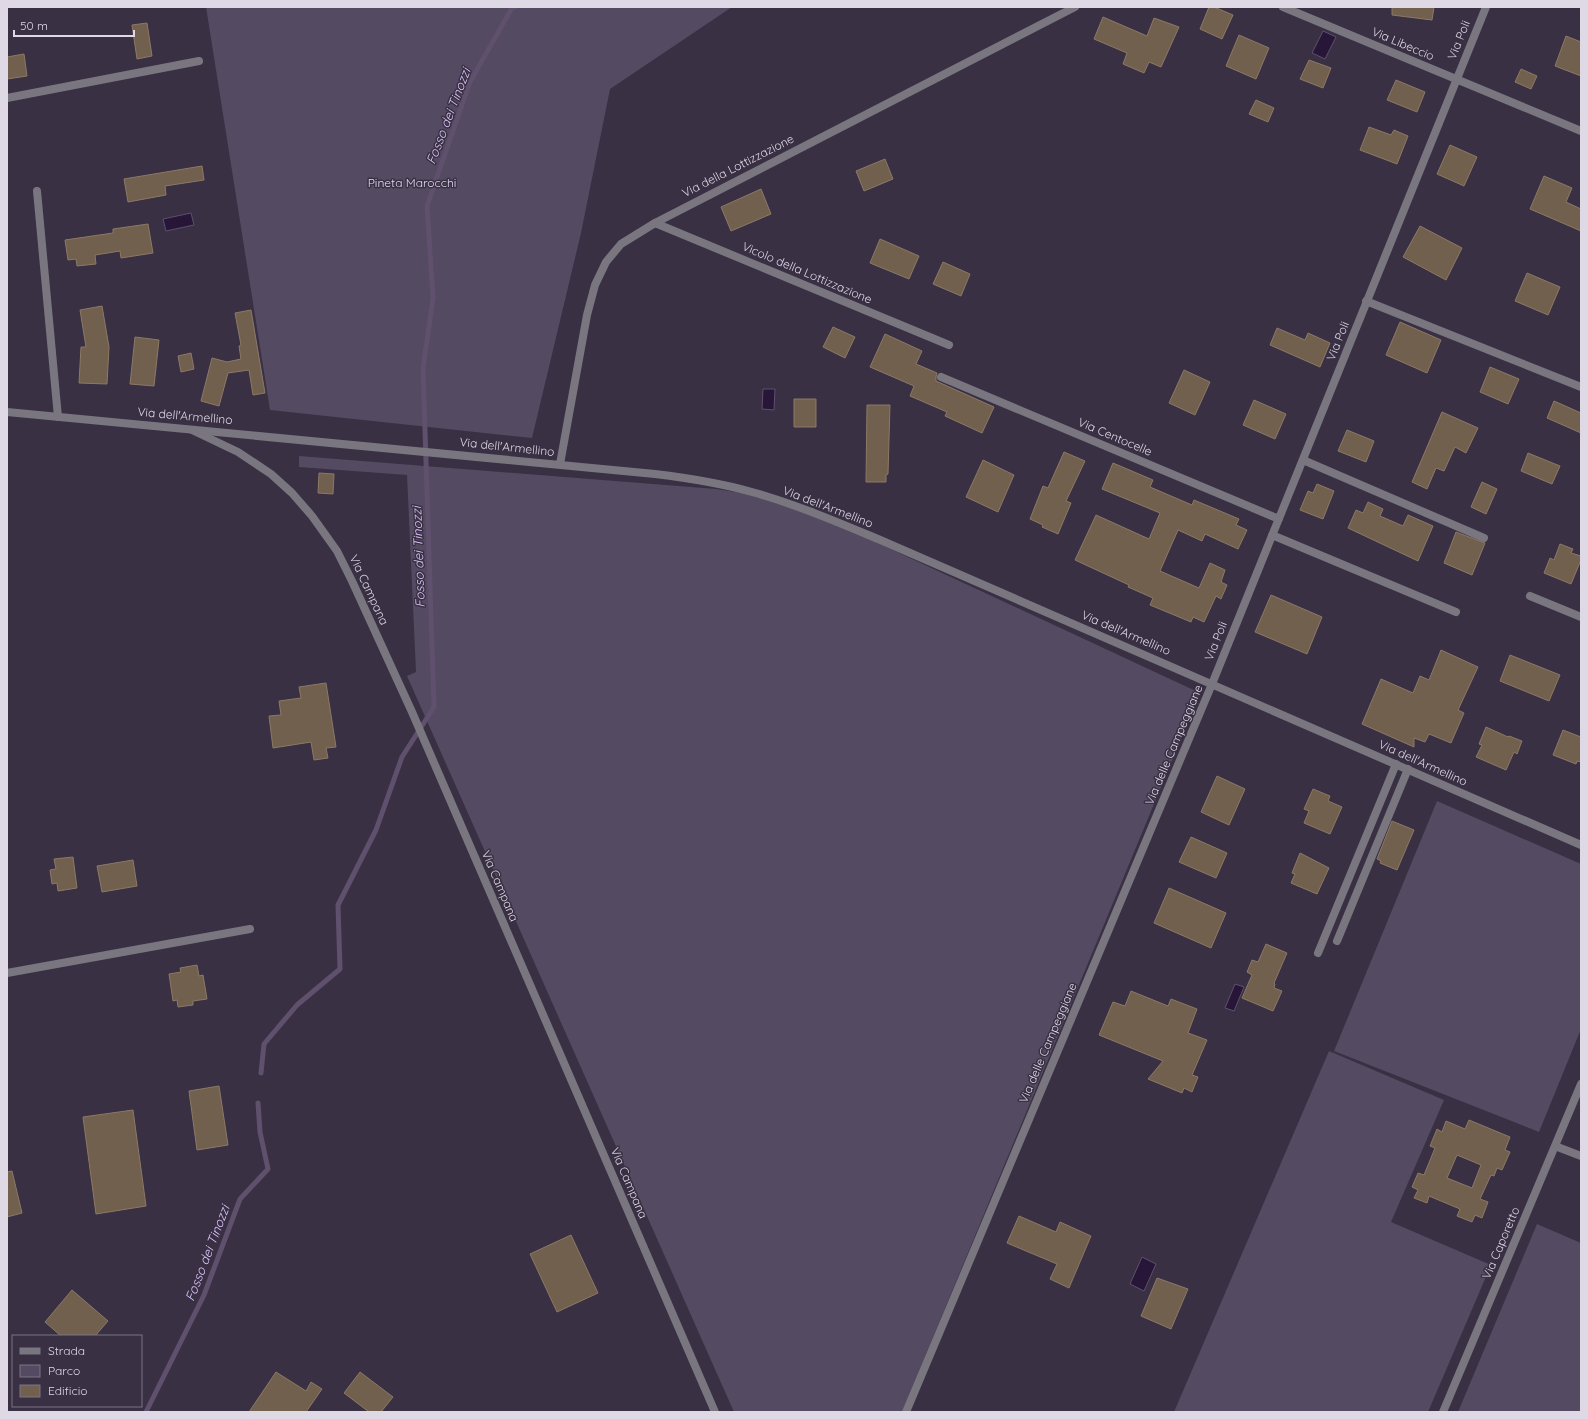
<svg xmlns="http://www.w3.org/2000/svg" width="1588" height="1419" font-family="Quicksand,sans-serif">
<rect width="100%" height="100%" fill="#393044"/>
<path fill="#544a61" d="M 206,7 L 732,7 L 610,89 L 581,233 L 532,438 L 270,410 Z
M 299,456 L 716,489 L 749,494 L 839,525 L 1200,693 L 902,1412 L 734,1412 L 407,676 L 416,672 L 407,475 L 299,467 Z
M 1437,801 L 1581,864 L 1581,1029 L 1539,1132 L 1334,1051 Z
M 1329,1051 L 1444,1100 L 1391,1222 L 1491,1265 L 1428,1412 L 1174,1412 Z
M 1537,1224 L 1581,1243 L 1581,1412 L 1458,1412 Z"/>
<path fill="#281639" stroke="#5f506d" d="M 1323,31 L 1336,37 L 1325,59 L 1312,53 Z
M 191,213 L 194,225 L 166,231 L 163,219 Z
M 763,389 L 775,389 L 774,410 L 762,409 Z
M 1235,984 L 1244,987 L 1234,1011 L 1225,1008 Z
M 1142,1257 L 1156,1264 L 1144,1291 L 1130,1284 Z"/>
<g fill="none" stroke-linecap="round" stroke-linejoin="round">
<path stroke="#5f506d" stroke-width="5" d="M 261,1073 L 264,1044 L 297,1005 L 340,969 L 338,905 L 376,830 L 402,757 L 434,707 L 423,369 L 433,298 L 427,206 L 470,82 L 512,8 L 515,7
M 146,1412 L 204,1295 L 240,1199 L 268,1169 L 260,1132 L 258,1103"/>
</g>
<path fill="#72604e" stroke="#8c7966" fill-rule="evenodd" d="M 1209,7 L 1214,7 L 1233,15 L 1222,39 L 1200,29 Z
M 1392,7 L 1434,7 L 1432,20 L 1392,15 Z
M 1103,17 L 1147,36 L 1154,18 L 1179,27 L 1161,67 L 1149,62 L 1144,73 L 1123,64 L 1127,53 L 1094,39 Z
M 147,23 L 152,56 L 137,59 L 132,25 Z
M 1239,35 L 1269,48 L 1256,79 L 1226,66 Z
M 1566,36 L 1581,42 L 1581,76 L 1555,66 Z
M 24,54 L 27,76 L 7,79 L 7,57 Z
M 1309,60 L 1331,68 L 1323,88 L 1300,79 Z
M 1521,69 L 1537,76 L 1531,89 L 1515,82 Z
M 1396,80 L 1425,92 L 1417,112 L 1387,100 Z
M 1256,100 L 1274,108 L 1268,122 L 1249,114 Z
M 1369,127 L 1391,135 L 1394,130 L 1408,136 L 1397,164 L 1360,150 Z
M 1450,145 L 1477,157 L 1464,186 L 1437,174 Z
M 885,159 L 893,179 L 864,191 L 856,171 Z
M 202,166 L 204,180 L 165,186 L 166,195 L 128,202 L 124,179 Z
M 1544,176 L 1572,188 L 1566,202 L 1581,209 L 1581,231 L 1530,209 Z
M 761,189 L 771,214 L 731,231 L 721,207 Z
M 148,224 L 153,253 L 121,258 L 120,251 L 95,255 L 96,264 L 77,266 L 76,259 L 68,260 L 65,240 L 113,233 L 113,229 Z
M 1420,226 L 1462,248 L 1446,280 L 1403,257 Z
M 880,239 L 919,256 L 909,279 L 870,263 Z
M 943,262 L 970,274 L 961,296 L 933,284 Z
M 1527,273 L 1560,287 L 1548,315 L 1515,301 Z
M 102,306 L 109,347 L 107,384 L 79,383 L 81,347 L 86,347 L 80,310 Z
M 251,310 L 265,393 L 253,395 L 249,370 L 228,373 L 219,406 L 201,401 L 212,358 L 227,362 L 241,359 L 239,346 L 241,345 L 235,313 Z
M 1400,322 L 1441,340 L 1427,373 L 1386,355 Z
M 833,327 L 855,337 L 845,358 L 823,347 Z
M 1277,328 L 1305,340 L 1308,333 L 1330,343 L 1320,367 L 1270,345 Z
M 885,334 L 922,351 L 916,364 L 937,373 L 936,377 L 936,381 L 994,407 L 982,433 L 945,416 L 947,412 L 910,396 L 914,386 L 870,367 Z
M 135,337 L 159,340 L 154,386 L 130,384 Z
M 191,353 L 194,369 L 181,372 L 178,356 Z
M 1490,367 L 1519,379 L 1508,404 L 1480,392 Z
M 1184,370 L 1210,382 L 1195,415 L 1169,403 Z
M 794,399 L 816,399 L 816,427 L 794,427 Z
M 1254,400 L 1286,414 L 1275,439 L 1243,425 Z
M 1554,401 L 1581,413 L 1581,433 L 1547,418 Z
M 867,405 L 890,405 L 888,474 L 886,475 L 886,482 L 866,482 Z
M 1442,412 L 1478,428 L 1466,453 L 1455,447 L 1444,471 L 1436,468 L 1427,489 L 1412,482 Z
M 1347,430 L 1374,441 L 1366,462 L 1338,451 Z
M 1064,452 L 1085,461 L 1066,501 L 1071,503 L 1058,534 L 1042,527 L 1043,525 L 1030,519 L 1043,486 L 1048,488 Z
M 1528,453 L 1560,466 L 1552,484 L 1521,471 Z
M 983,460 L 1014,475 L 998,512 L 966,497 Z
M 1113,463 L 1153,480 L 1150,487 L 1192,505 L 1194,500 L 1239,519 L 1236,525 L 1247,530 L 1238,549 L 1205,534 L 1202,541 L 1178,530 L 1160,571 L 1199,588 L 1210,563 L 1225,570 L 1221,582 L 1227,585 L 1221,599 L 1216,596 L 1204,622 L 1193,617 L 1191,622 L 1150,605 L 1153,598 L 1128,587 L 1129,585 L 1075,560 L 1096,515 L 1149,539 L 1160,513 L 1102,489 Z
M 319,473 L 334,474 L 333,494 L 318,493 Z
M 1482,482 L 1497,489 L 1486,514 L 1471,507 Z
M 1317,484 L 1334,491 L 1323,519 L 1300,510 L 1308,491 L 1313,493 Z
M 1368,502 L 1383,509 L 1380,516 L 1403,526 L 1408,515 L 1433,526 L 1418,561 L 1348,528 L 1356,510 L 1363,513 Z
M 1456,532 L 1485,543 L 1472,575 L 1444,563 Z
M 1560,544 L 1573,549 L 1571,553 L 1581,556 L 1581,560 L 1571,584 L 1544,573 L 1550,558 L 1554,560 Z
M 1271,595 L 1322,617 L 1307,654 L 1255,632 Z
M 1441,650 L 1478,667 L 1458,710 L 1464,713 L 1451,743 L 1429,734 L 1425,742 L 1414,738 L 1414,747 L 1362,724 L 1381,679 L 1413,693 L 1420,676 L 1429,680 Z
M 1510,655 L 1560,675 L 1549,701 L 1500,681 Z
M 326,683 L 336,747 L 326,748 L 328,758 L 314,760 L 311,742 L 273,748 L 269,716 L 281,715 L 279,701 L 301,698 L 299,687 Z
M 1486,727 L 1508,737 L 1509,736 L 1522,741 L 1517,754 L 1514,752 L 1506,770 L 1476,757 L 1482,745 L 1479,744 Z
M 1563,730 L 1581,737 L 1581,762 L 1577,761 L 1576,764 L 1553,755 Z
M 1217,776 L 1245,789 L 1229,825 L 1201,812 Z
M 1313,789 L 1330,796 L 1328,801 L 1342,807 L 1330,834 L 1304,823 L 1309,811 L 1304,809 Z
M 1392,821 L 1414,830 L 1397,870 L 1380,863 L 1381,861 L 1377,859 Z
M 1191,837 L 1227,853 L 1216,878 L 1179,862 Z
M 1300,853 L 1329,868 L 1317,894 L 1291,883 L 1295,874 L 1292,873 Z
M 73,857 L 77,888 L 58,891 L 57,883 L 52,884 L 50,870 L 56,869 L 54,859 Z
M 133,860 L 137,886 L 102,892 L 97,866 Z
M 1169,888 L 1226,913 L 1211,948 L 1154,923 Z
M 1266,944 L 1287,953 L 1274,983 L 1275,984 L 1274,988 L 1282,991 L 1273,1011 L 1242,998 L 1252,975 L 1247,972 L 1252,960 L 1258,962 Z
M 197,965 L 199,976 L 203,975 L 207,999 L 193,1001 L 193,1005 L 178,1007 L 177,1000 L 173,1001 L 169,974 L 181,972 L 180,968 Z
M 1131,991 L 1168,1006 L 1171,999 L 1197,1009 L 1188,1033 L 1207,1040 L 1192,1075 L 1198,1077 L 1192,1092 L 1184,1088 L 1182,1093 L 1148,1079 L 1163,1061 L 1099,1035 L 1113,1002 L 1125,1006 Z
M 219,1086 L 228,1145 L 197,1150 L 189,1091 Z
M 133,1110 L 146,1206 L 96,1214 L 83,1117 Z
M 1469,1120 L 1510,1137 L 1505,1150 L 1510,1152 L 1502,1170 L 1497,1168 L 1494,1176 L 1491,1175 L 1480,1199 L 1488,1202 L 1482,1218 L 1475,1215 L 1472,1222 L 1457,1216 L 1460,1209 L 1429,1196 L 1427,1203 L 1414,1198 L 1418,1190 L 1412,1187 L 1418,1173 L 1424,1175 L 1435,1148 L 1430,1146 L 1437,1129 L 1442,1132 L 1446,1121 L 1465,1129 ZM 1457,1155 L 1481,1165 L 1472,1188 L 1447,1178 Z
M 12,1171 L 22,1213 L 7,1217 L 7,1172 Z
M 1019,1216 L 1056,1232 L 1060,1222 L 1091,1236 L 1069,1288 L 1050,1279 L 1057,1264 L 1007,1243 Z
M 571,1235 L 598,1293 L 557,1312 L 530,1254 Z
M 1157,1278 L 1188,1289 L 1171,1329 L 1141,1316 Z
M 72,1290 L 108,1321 L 95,1336 L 61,1336 L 45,1322 Z
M 276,1372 L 306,1391 L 311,1382 L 322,1389 L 306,1412 L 249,1412 Z
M 360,1372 L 393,1397 L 381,1412 L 369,1412 L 344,1393 Z"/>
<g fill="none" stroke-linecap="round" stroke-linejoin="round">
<path stroke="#7a7680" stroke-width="8" d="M 1283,7 L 1581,131
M 7,98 L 199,61
M 37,191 L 58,417
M 655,223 L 949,345
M 1366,301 L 1581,387
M 941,377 L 1279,519
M 192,430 L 238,452 L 271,474 L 292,493 L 312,516 L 337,551 L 352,581 L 412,712 L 715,1412
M 1303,460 L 1484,538
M 560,464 L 587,315 L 595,285 L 606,262 L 621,244 L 655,223 L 1075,7
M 1272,535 L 1456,612
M 1530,596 L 1581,617
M 1337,941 L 1408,769
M 1318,953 L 1396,764
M 7,973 L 250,929
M 1555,1146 L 1581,1156
M 906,1412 L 1212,684 L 1486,7
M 1443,1412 L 1581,1084"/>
<path stroke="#7a7680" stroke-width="8" d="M 7,412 L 655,474 C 688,478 720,483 752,492 C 795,504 837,522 878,539 L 1581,845"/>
</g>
<g text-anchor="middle" stroke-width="3" stroke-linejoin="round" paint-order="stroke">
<g font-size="12" fill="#dfd9e6" stroke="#393044">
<text transform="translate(1459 40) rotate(-68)" y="4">Via Poli</text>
<text transform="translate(1403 44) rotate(23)" y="4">Via Libeccio</text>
<text transform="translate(738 166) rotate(-27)" y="4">Via della Lottizzazione</text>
<text transform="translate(807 273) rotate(23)" y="4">Vicolo della Lottizzazione</text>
<text transform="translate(1338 341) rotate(-68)" y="4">Via Poli</text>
<text transform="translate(185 416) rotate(5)" y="4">Via dell'Armellino</text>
<text transform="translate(1115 437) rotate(23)" y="4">Via Centocelle</text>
<text transform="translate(507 447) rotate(6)" y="4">Via dell'Armellino</text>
<text transform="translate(828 507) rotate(21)" y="4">Via dell'Armellino</text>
<text transform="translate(369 590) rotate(65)" y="4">Via Campana</text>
<text transform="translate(1126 633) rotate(23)" y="4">Via dell'Armellino</text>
<text transform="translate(1216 641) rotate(-68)" y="4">Via Poli</text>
<text transform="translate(1174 745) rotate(-67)" y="4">Via delle Campeggiane</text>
<text transform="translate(1423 763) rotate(24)" y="4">Via dell'Armellino</text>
<text transform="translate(500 886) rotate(67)" y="4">Via Campana</text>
<text transform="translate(1048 1043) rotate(-67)" y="4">Via delle Campeggiane</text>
<text transform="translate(629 1183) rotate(67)" y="4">Via Campana</text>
<text transform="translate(1501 1243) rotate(-67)" y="4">Via Caporetto</text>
</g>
<g font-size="12" fill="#e6daf5" stroke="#393044">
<text x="412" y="187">Pineta Marocchi</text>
</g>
<g font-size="13" font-style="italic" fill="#dcc4f9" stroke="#393044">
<text transform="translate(448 116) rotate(-69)" y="5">Fosso dei Tinozzi</text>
<text transform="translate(418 557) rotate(-92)" y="5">Fosso dei Tinozzi</text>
<text transform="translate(207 1253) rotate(-69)" y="5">Fosso dei Tinozzi</text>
</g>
</g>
<rect width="1588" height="1419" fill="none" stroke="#dfd9e6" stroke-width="16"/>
<rect x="12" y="1335" width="130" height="72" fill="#393044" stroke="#7b7485"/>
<rect x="20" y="1348" width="20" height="6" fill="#7a7680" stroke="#7b7485"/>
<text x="48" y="1355" font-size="12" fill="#dfd9e6">Strada</text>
<rect x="20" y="1365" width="20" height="12" fill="#544a61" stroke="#7b7485"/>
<text x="48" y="1375" font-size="12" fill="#dfd9e6">Parco</text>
<rect x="20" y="1385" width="20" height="12" fill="#72604e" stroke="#7b7485"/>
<text x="48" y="1395" font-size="12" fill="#dfd9e6">Edificio</text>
<path d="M14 30v6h120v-6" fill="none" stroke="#dfd9e6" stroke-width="2"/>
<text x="20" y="30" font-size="12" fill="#dfd9e6" stroke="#393044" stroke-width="3" paint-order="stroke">50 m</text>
</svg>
